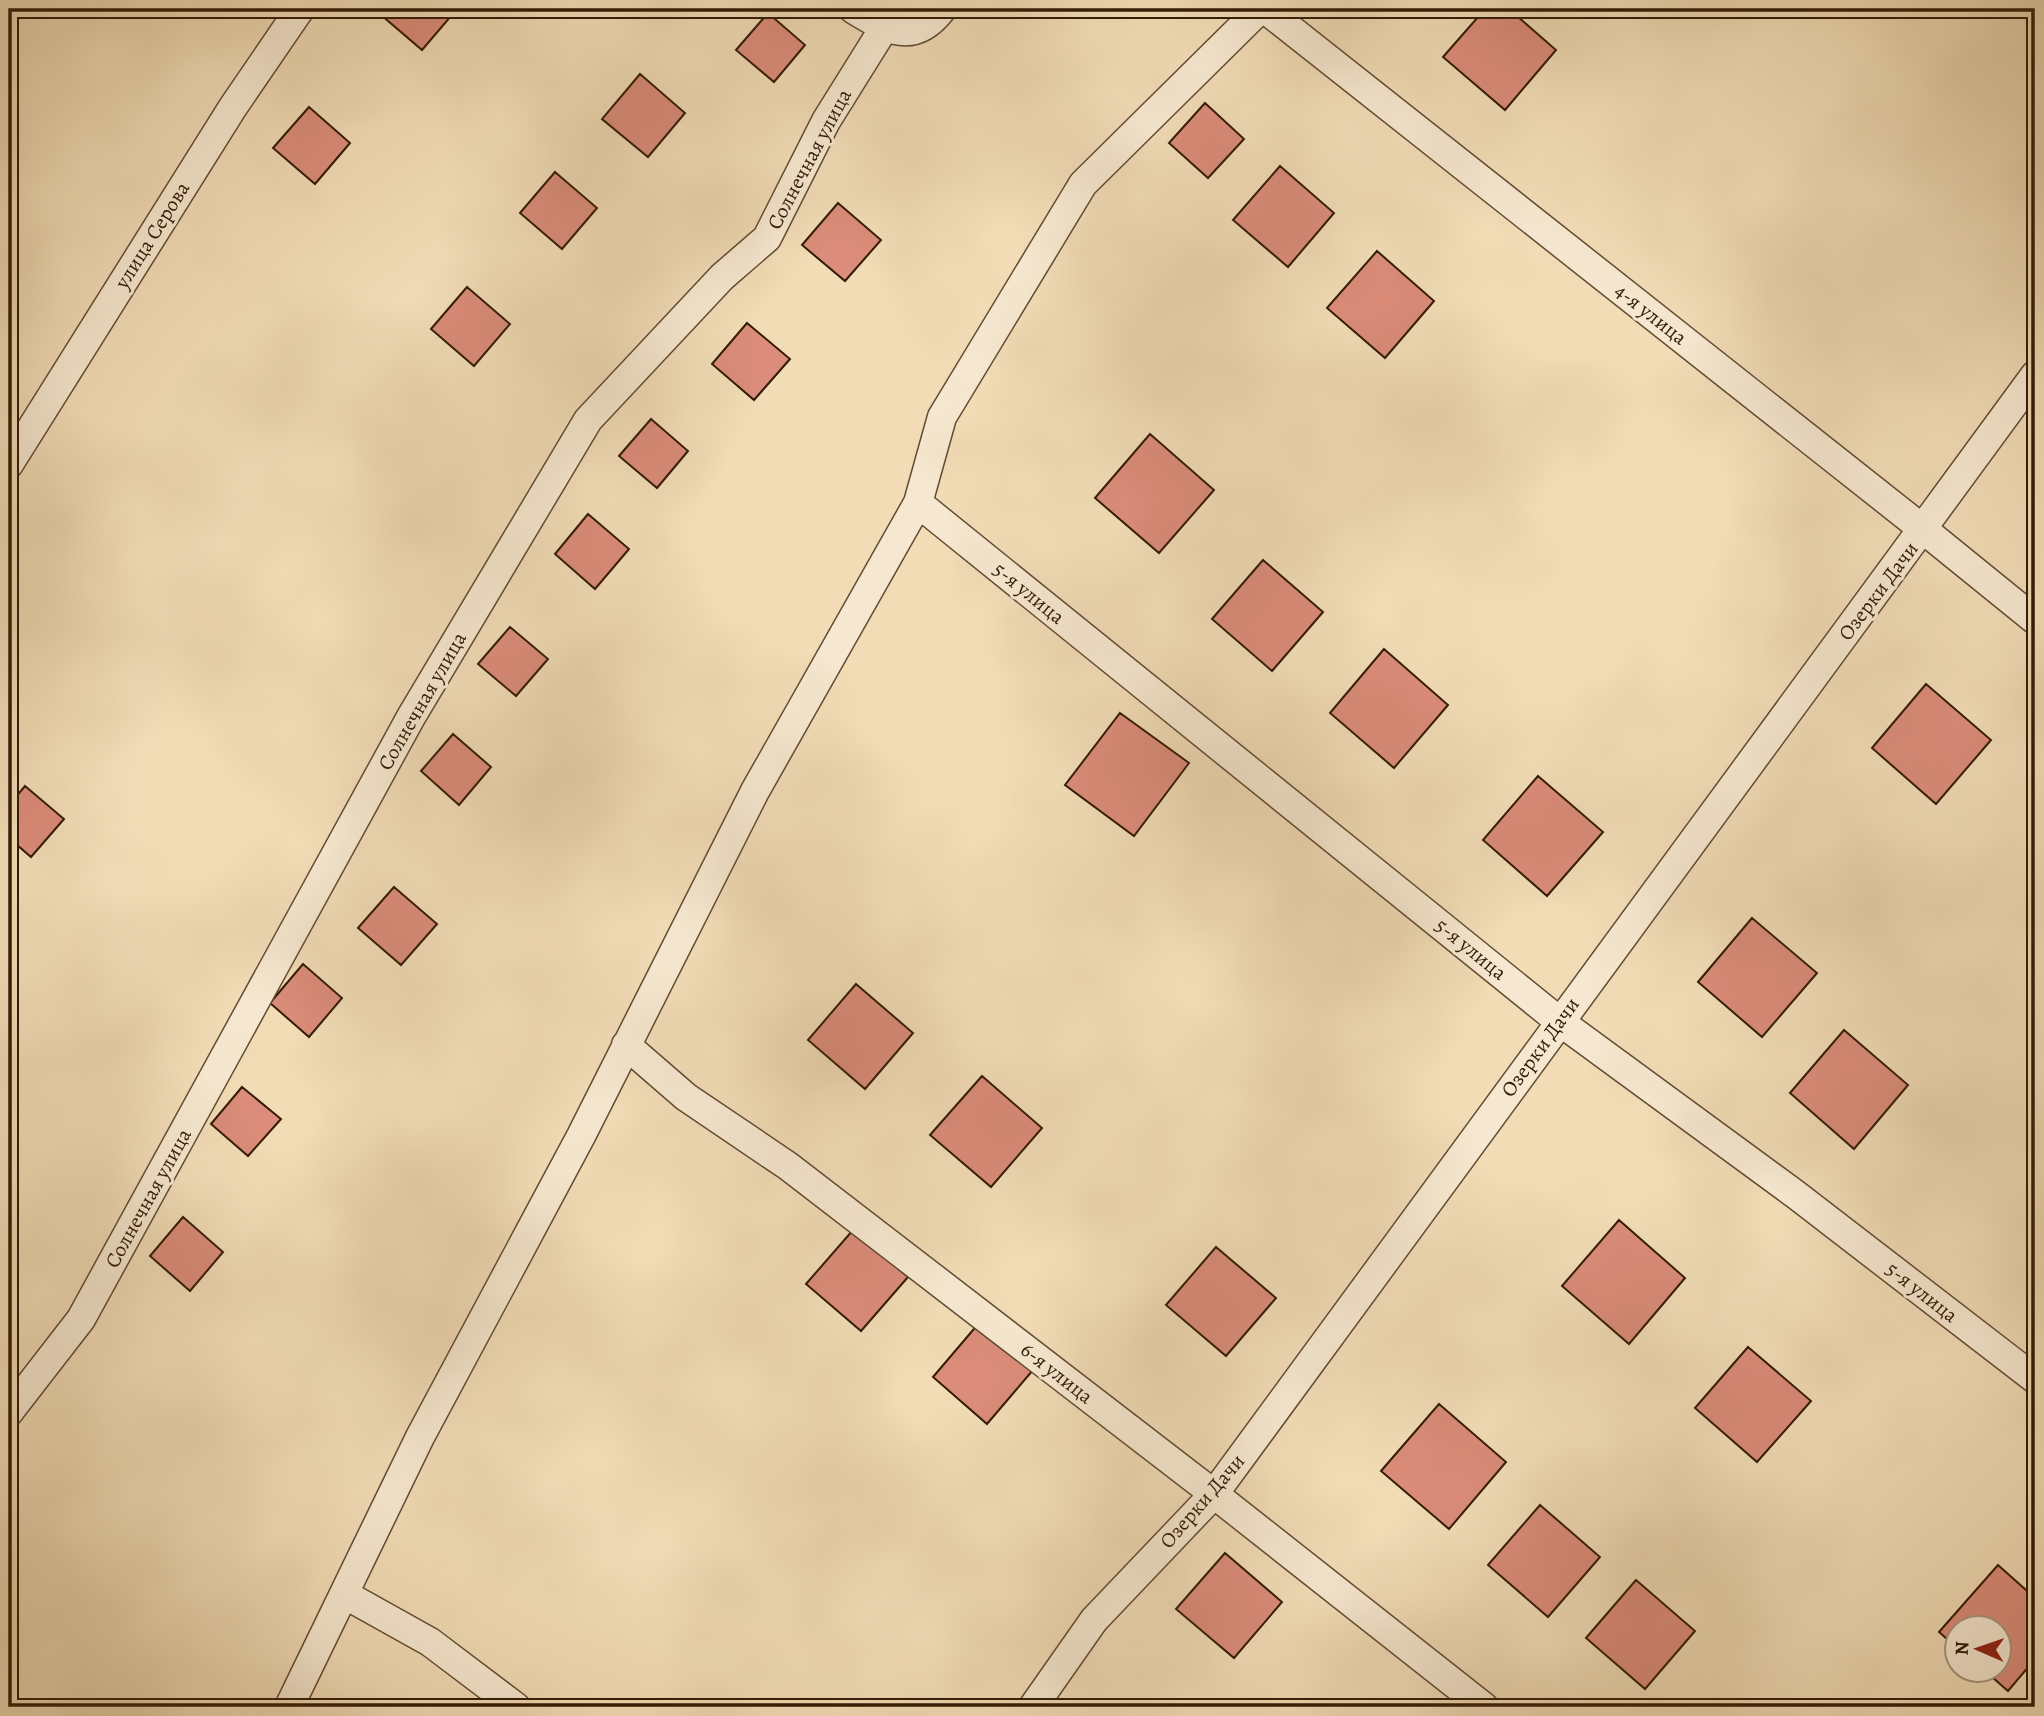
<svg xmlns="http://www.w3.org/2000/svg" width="2044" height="1716" font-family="Alegreya,serif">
<rect width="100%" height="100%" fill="#f1dcb6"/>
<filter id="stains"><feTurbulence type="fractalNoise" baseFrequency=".00286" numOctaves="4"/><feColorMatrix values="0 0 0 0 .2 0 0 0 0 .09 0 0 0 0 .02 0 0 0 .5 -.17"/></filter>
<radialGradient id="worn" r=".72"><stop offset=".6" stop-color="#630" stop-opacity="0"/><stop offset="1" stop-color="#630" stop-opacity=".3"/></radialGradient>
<path fill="#db8c7a" stroke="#331b07" stroke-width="2" d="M 384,9 L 457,9 L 422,50 L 380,14 Z
M 1485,9 L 1509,9 L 1556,50 L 1505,110 L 1443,57 Z
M 768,13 L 805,45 L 774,82 L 736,50 Z
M 640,74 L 685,113 L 648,157 L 602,119 Z
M 1205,103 L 1244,139 L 1208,178 L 1169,143 Z
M 309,107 L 350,143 L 315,184 L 273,148 Z
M 1280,166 L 1334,213 L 1288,267 L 1233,220 Z
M 555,172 L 597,208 L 562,249 L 520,213 Z
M 838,203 L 881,240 L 845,281 L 802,245 Z
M 1377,251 L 1434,301 L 1385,358 L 1327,308 Z
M 467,287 L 510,324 L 474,366 L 431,329 Z
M 747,323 L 790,359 L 754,400 L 712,364 Z
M 651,419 L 688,451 L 657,488 L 619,456 Z
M 1150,434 L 1214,490 L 1159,553 L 1095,498 Z
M 588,514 L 629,549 L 595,589 L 555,554 Z
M 1263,560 L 1323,612 L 1272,671 L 1212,619 Z
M 510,627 L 548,659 L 516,696 L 478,664 Z
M 1384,649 L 1448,705 L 1394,768 L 1330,713 Z
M 1926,684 L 1991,740 L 1936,804 L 1872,748 Z
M 1120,713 L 1189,763 L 1134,836 L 1065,785 Z
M 453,734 L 491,767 L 459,805 L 421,771 Z
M 1538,776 L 1603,832 L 1547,896 L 1483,840 Z
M 25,786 L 64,819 L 31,857 L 9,838 L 9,805 Z
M 394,887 L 437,924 L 401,965 L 358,928 Z
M 1752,918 L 1817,973 L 1762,1037 L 1698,982 Z
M 303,964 L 342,998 L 309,1037 L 270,1003 Z
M 856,984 L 913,1033 L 865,1089 L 808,1040 Z
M 1844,1030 L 1908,1085 L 1854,1149 L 1790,1093 Z
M 982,1076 L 1042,1128 L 991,1187 L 930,1135 Z
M 242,1087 L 281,1119 L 248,1156 L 211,1124 Z
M 183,1217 L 223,1252 L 190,1291 L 150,1256 Z
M 1619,1220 L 1685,1278 L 1629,1344 L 1562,1286 Z
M 853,1230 L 908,1277 L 861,1331 L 806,1284 Z
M 1216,1247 L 1276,1298 L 1226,1356 L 1166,1305 Z
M 979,1323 L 1033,1370 L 987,1424 L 933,1377 Z
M 1748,1347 L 1811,1401 L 1757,1462 L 1695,1408 Z
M 1439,1404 L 1506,1462 L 1449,1529 L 1381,1471 Z
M 1540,1505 L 1600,1557 L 1548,1617 L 1488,1565 Z
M 1225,1553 L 1282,1602 L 1234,1658 L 1176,1609 Z
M 1998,1565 L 2035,1598 L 2035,1659 L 2008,1691 L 1984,1670 L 1998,1670 L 1998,1628 L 1956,1628 L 1956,1647 L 1939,1632 Z
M 1636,1580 L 1695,1631 L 1645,1689 L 1586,1638 Z"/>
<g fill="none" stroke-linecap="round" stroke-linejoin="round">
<g stroke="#624b33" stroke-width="31">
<path id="minor" d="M 853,9 C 886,29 913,47 942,9
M 1265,9 L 1924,530 L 2035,620
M 9,464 L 233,107 L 300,9
M 918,503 L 1559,1021 L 1795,1194 L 2035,1379
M 626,1045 L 686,1097 L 788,1166 L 1214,1494 L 1484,1707
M 9,1412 L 81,1319 L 411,717 L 588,420 L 722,277 L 767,238 L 826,121 L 884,28
M 344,1594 L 430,1642 L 516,1707
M 289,1707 L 420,1437 L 581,1136 L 755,791 L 918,503 L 942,417 L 1083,184 L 1260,9
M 1033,1707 L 1094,1620 L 1214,1494 L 2035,375"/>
</g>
<use href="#minor" stroke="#f6e8d0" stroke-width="28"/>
</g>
<g text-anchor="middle" stroke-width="6" stroke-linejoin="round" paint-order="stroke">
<g font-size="21" fill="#331b07" stroke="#f6e8d0">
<text transform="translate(809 159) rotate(-62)" y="7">Солнечная улица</text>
<text transform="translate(152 235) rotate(-58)" y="7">улица Серова</text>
<text transform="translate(1651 314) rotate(38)" y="7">4-я улица</text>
<text transform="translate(1878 591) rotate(-53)" y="7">Озерки Дачи</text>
<text transform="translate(1029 593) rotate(39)" y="7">5-я улица</text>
<text transform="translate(422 701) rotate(-60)" y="7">Солнечная улица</text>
<text transform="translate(1471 949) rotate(39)" y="7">5-я улица</text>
<text transform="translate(1540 1047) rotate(-54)" y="7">Озерки Дачи</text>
<text transform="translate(148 1198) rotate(-61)" y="7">Солнечная улица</text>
<text transform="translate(1922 1292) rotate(38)" y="7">5-я улица</text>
<text transform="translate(1057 1373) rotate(38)" y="7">6-я улица</text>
<text transform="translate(1202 1501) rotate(-49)" y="7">Озерки Дачи</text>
</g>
</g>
<rect width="2044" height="1716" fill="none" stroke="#f1dcb6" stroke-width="35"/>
<rect x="10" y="10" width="2023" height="1695" fill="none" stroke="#331b07" stroke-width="3.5"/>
<rect x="18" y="18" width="2009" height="1681" fill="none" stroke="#331b07" stroke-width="2"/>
<g transform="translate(1978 1649) rotate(272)"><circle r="33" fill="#f6e8d0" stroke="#a89680" stroke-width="2"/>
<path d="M0-5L12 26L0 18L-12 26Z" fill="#8f2418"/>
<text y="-10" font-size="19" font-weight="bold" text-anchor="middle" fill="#331b07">N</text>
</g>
<rect width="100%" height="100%" filter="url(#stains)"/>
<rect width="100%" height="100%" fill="url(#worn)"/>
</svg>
